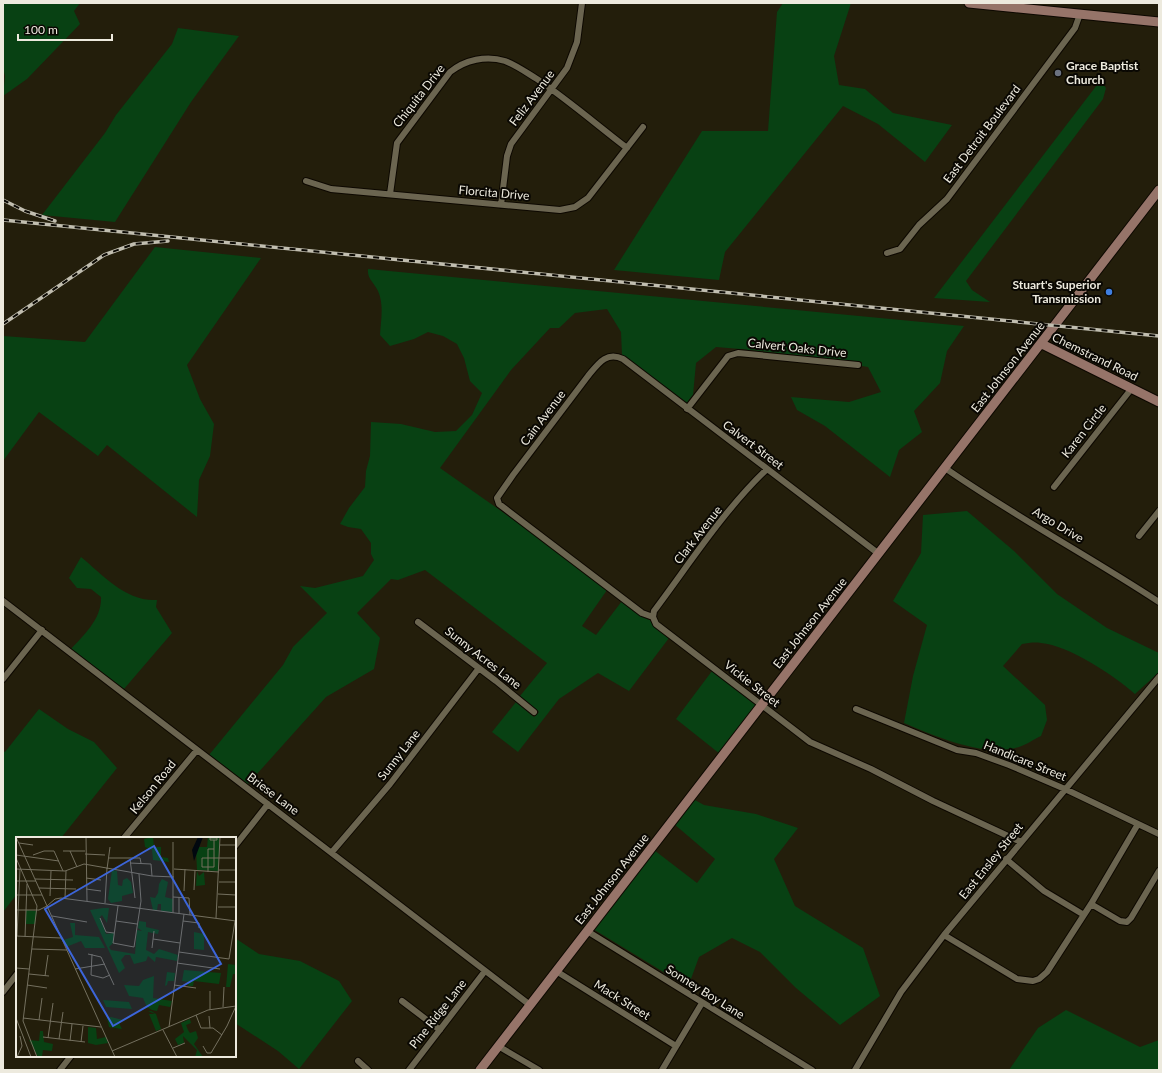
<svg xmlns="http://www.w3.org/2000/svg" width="1162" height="1073" font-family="Lato,sans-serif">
<rect width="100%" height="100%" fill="#231e0b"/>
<path fill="#084113" d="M 3,3 L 80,3 L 74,11 L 80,24 L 27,79 L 3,96 L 5,76 L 3,68 Z
M 783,3 L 851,3 L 834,56 L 839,85 L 865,89 L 893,113 L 952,125 L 925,162 L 878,124 L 843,106 L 725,252 L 719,280 L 614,270 L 702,131 L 768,131 L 777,12 Z
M 178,28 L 239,36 L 191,102 L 115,222 L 42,215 L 105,133 L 116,115 L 172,44 Z
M 1100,81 L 1106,88 L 1103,99 L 966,281 L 972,290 L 990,302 L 934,298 Z
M 155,247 L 261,258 L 187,365 L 200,399 L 214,424 L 210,456 L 199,480 L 197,517 L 107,445 L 98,456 L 39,412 L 3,461 L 3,336 L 85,342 Z
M 368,269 L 964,326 L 947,351 L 940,383 L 914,411 L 922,432 L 899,450 L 890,477 L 825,426 L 797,410 L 791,397 L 849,402 L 881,392 L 868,367 L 862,366 L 862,362 C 813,357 765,351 716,347 L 696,363 L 693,395 L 686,404 L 622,355 L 621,332 L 607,309 L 575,313 L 559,328 L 550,328 L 511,370 L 440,468 L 524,527 L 607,590 L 582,626 L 596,635 L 622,601 L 640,616 L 650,620 L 654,627 L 669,638 L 629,691 L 598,673 L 559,699 L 518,752 L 492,732 L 516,702 L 534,717 L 539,712 L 520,696 L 547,663 L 425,570 L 398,580 L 391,579 L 357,613 L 380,638 L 374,669 L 326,697 L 248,784 L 209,755 L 283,665 L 293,647 L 327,613 L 300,586 L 315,588 L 363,576 L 374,560 L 371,554 L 371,543 L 361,529 L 348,527 L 340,524 L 349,508 L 365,487 L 366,471 L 370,456 L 371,422 L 401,424 L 435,432 L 456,431 L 472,415 L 482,393 L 470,381 L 464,358 L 457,344 L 443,336 L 428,332 L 414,339 L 390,346 L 380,335 C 381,320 384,304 378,291 C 374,282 367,279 368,269 Z
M 967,511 L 1014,551 L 1057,594 L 1107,628 L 1159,653 L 1159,671 L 1157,674 L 1135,694 C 1115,676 1068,645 1041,643 C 1035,642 1028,643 1022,644 L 1003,666 L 1045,705 L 1047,720 L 1041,736 C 1034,739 1026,745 1019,747 C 984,758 935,736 904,723 L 913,676 L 927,625 L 893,601 L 921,553 L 923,515 Z
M 81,557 C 103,575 126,602 157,600 L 156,607 L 172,633 L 124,689 L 71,649 C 85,634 102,618 101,597 L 91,589 L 77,588 L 69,578 Z
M 712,671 L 757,705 L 720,754 L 676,719 Z
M 39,709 L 68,729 L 94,742 L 117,768 L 61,838 L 17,838 L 17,894 L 3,912 L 3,751 L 5,752 Z
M 693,799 L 704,805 L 756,814 L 798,828 L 774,859 L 795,906 L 863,948 L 880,996 L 840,1025 L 796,988 L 760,952 L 732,938 L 699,957 L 688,987 L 593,929 L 654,850 L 697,883 L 715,859 L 674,824 Z
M 235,938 L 259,954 L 300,961 L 339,981 L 352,1001 L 299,1069 L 278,1051 L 235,1023 Z
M 1066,1010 L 1140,1047 L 1159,1040 L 1159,1070 L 1009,1070 L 1038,1028 Z"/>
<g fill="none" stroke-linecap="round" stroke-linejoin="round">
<g stroke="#0d0800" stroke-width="8">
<path id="street" d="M 306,181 L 331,189 L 560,210 L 575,207 L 588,198 L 643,127
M 390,194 L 397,143 L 450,72 C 465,60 486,55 505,61 C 516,65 527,73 537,79 C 568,100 597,125 627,148
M 501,205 L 507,156 L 511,144 L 567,68 L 577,42 L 582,3
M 887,253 L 900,249 L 919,225 L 947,199 L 1075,28 L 1080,14
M 687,409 L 725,360 L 728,356 L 738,353 L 858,365
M 945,468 C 1014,516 1089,556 1159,602
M 1054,487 L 1132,388
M 1139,536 L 1159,511
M 3,601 L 530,1005
M 653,617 L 642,613 L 499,504 L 497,498 L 513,475 L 588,376 C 598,364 606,351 623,359 L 879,554
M 653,617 L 656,624 L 810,742 L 871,769 L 933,801 L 1021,842
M 653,617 L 654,611 C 690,563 724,510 767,469
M 418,622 L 496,681 L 534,712
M 3,679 L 42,630
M 856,709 L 957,750 L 976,753 L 1009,765 L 1065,789 L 1159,834
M 124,838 L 197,750
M 235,846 L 268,804
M 332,852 L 390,784 L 479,668
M 1006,859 L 1044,891 L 1084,915
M 1091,904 L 1120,921 L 1127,922 L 1131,918 L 1159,871
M 587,931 L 812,1070
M 944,935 L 1017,979 L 1033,981 L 1039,979 L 1047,972 L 1091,904 L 1138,824
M 556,971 L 676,1046
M 3,992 L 17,974
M 402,1001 L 440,1030
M 498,1046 L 539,1070
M 358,1061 L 368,1070
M 60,1070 L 71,1056
M 409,1070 L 485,971
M 662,1070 L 702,1003
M 855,1070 L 901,992 L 944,935 L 1159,677"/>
</g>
<g stroke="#0d0800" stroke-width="11">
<path id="secondary" d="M 969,3 L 1159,22
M 1042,344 L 1159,402
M 480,1070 L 1159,190"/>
</g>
<use href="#street" stroke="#6b6550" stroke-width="6"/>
<use href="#secondary" stroke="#967469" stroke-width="9"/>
<g stroke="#c1beb0" stroke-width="3.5">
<path id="rail" d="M 3,200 L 25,211 L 55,221
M 3,220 L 1159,336
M 3,324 L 104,255 L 134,244 L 168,241"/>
</g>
<use href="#rail" stroke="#0a0803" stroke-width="2" stroke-dasharray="6" stroke-linecap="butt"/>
</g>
<circle fill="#6b7280" stroke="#0a0803" stroke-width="1.5" cx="1058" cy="73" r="4"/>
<circle fill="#3f7fe0" stroke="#0a0803" stroke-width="1.5" cx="1109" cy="292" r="4"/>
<g text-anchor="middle" stroke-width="4" stroke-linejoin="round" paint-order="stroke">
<g font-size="12" font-weight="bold" fill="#edeade" stroke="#0a0803" text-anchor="start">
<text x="1066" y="70">Grace Baptist<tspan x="1066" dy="14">Church</tspan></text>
<text x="1101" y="289" text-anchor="end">Stuart's Superior<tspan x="1101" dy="14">Transmission</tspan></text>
</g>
<g font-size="12" fill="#edeade" stroke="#0a0803">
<text transform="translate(419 96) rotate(-52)" y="4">Chiquita Drive</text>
<text transform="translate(532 98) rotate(-53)" y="4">Feliz Avenue</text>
<text transform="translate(982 134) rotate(-53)" y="4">East Detroit Boulevard</text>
<text transform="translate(494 193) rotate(5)" y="4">Florcita Drive</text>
<text transform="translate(797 348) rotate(6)" y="4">Calvert Oaks Drive</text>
<text transform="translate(1095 357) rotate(26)" y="4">Chemstrand Road</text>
<text transform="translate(1008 367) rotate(-52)" y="4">East Johnson Avenue</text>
<text transform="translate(543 418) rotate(-53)" y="4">Cain Avenue</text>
<text transform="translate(1084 431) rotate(-52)" y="4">Karen Circle</text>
<text transform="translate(753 445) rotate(37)" y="4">Calvert Street</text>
<text transform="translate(1058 525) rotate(31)" y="4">Argo Drive</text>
<text transform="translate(698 535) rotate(-52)" y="4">Clark Avenue</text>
<text transform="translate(810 623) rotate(-52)" y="4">East Johnson Avenue</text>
<text transform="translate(483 658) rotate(38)" y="4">Sunny Acres Lane</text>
<text transform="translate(752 684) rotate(38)" y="4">Vickie Street</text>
<text transform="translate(399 755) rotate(-52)" y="4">Sunny Lane</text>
<text transform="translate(1025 761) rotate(22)" y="4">Handicare Street</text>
<text transform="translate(153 787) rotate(-51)" y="4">Kelson Road</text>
<text transform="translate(273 794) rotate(37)" y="4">Briese Lane</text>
<text transform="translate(991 861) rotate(-51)" y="4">East Ensley Street</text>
<text transform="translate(612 879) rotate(-52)" y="4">East Johnson Avenue</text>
<text transform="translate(705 992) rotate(32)" y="4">Sonney Boy Lane</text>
<text transform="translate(622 1000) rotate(32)" y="4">Mack Street</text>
<text transform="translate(438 1014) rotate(-52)" y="4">Pine Ridge Lane</text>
</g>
</g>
<g transform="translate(16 837)">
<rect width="220" height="220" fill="#231e0b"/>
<path d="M 137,0 L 138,10 L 145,10 L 145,20 L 152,21 L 153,25 L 137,23 L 136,13 L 129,10 L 128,2 ZM 192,0 L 203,0 L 203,34 L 181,33 L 180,14 L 182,10 L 191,10 ZM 96,33 L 101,34 L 102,48 L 106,49 L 107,43 L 111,41 L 115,45 L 117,56 L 106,59 L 106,64 L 95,66 L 92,62 ZM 181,34 L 183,39 L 188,35 L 189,48 L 180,49 ZM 146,42 L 152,45 L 149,60 L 157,62 L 156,75 L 145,74 L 145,67 L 142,67 L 141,73 L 137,73 L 134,60 L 139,61 L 142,56 L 143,47 ZM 87,71 L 93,71 L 91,86 L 86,78 L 84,80 L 90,97 L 98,96 L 97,106 L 93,110 L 95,113 L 119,117 L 121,93 L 126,94 L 122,91 L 123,84 L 130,85 L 130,90 L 143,93 L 142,97 L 132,95 L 130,113 L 138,117 L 143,112 L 162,118 L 161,124 L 140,120 L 139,125 L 132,119 L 130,124 L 118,127 L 114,118 L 109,118 L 105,123 L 109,131 L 103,136 L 74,73 ZM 10,73 L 21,74 L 19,87 L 10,87 ZM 54,86 L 59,86 L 59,98 L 83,100 L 89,111 L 69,111 L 65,104 L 50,110 L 47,103 L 57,100 ZM 178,95 L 188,97 L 188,113 L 178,112 ZM 212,127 L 220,128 L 220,137 L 217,137 L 214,150 L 210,150 ZM 168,133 L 205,136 L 203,147 L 178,144 L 177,149 L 172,149 L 173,145 L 166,144 ZM 151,135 L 159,136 L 158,144 L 152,144 L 151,148 L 149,149 ZM 138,139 L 137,161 L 156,164 L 154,170 L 143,168 L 141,174 L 136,173 L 131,170 L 127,161 L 113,159 L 108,148 L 123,149 L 127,143 ZM 87,163 L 113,165 L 116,172 L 90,170 ZM 132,174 L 135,174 L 140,177 L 145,192 L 140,194 L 133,177 L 139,177 ZM 95,180 L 107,183 L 103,186 L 106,192 L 93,190 L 91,181 ZM 174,182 L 175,186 L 170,188 L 172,193 L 174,196 L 180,194 L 182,201 L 178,207 L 187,220 L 179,220 L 181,213 L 167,199 L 168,206 L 162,208 L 159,202 L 168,195 L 165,186 ZM 72,190 L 80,191 L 81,202 L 90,200 L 92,206 L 80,208 L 72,206 ZM 24,194 L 27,194 L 28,205 L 37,207 L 36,214 L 27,213 L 26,219 L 22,220 L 13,203 L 23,204 Z" fill="#084113"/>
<path d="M 182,0 L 187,0 L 178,24 L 176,13 Z" fill="#01080f"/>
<path fill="none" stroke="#74705f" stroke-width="1" d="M 0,0 L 99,220M 70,0 L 71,64M 194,1 L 201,1 L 201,3 L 194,3 ZM 198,3 L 198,30 L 186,30 L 186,21 L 220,21M 3,6 L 17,8M 204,8 L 220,8M 47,14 L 69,14M 54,14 L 61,30M 69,17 L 89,18M 0,18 L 43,24M 17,18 L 28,14 L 38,14 L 47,34M 0,21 L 21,69 L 7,184 L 21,220M 93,21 L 124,21 L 125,26M 114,22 L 119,61M 114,26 L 135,27 L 136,39M 0,32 L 49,34 L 68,27 L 136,39 L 158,40M 91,32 L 94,10M 158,32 L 203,35M 203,33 L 220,33M 192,35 L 192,12 L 198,12M 70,41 L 85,43M 19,42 L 57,43M 0,44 L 20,44M 203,45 L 220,45M 23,51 L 60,52M 70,52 L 85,54M 178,53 L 179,33M 168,54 L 169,32M 202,57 L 220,58M 0,58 L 26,58M 34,59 L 35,34M 157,60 L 173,61 L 174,78M 49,61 L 50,34M 89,66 L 91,31M 31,69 L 39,62 L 45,61 L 220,84M 102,69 L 97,106 L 118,110 L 125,64 L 123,37M 202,70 L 220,70M 0,73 L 23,73 L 31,69M 157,76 L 157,5M 163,76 L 163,60M 36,79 L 71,85M 84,81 L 90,95 L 98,96M 200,81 L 204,0M 100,84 L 121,87M 167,84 L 183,86 L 183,91M 0,99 L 45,101M 1,99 L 4,32M 9,100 L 11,47M 137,102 L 164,106M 136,111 L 138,94M 16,112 L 51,113M 163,115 L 213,122 L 219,84M 72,117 L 85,120 L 98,148M 76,117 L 75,138 L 87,141 L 94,138M 161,126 L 204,132M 0,131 L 13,132M 59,132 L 89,127M 13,137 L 33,139M 29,139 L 32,118M 11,148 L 31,151M 158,148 L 180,151M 194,154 L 194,173M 207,170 L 208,150M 180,178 L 185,191 L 197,191 L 206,198M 193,179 L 194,191M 0,181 L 15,220M 7,181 L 85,190M 23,183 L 26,161M 153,190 L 168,77M 147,193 L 161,220M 0,196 L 0,210M 27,200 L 69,205M 32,201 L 37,166M 43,202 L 47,175M 54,204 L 56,187M 65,205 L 67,189M 187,209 L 191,216 L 195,216 L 211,189 L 220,169M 157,211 L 169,206M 96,214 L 192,173 L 220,169M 1,220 L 6,209 L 4,199"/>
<path fill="#3c65d9" fill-opacity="0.15" stroke="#3c65d9" stroke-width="2" d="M 138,9 L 205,127 L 97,189 L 29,72 Z"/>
<rect width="220" height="220" fill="none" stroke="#edeade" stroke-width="2"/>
</g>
<rect width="1162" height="1073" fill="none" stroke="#edeade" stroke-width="8"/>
<path d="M18 34v6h94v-6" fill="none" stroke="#edeade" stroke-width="2"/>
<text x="24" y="34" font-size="12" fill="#edeade" stroke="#0a0803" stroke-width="3" paint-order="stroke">100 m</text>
</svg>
